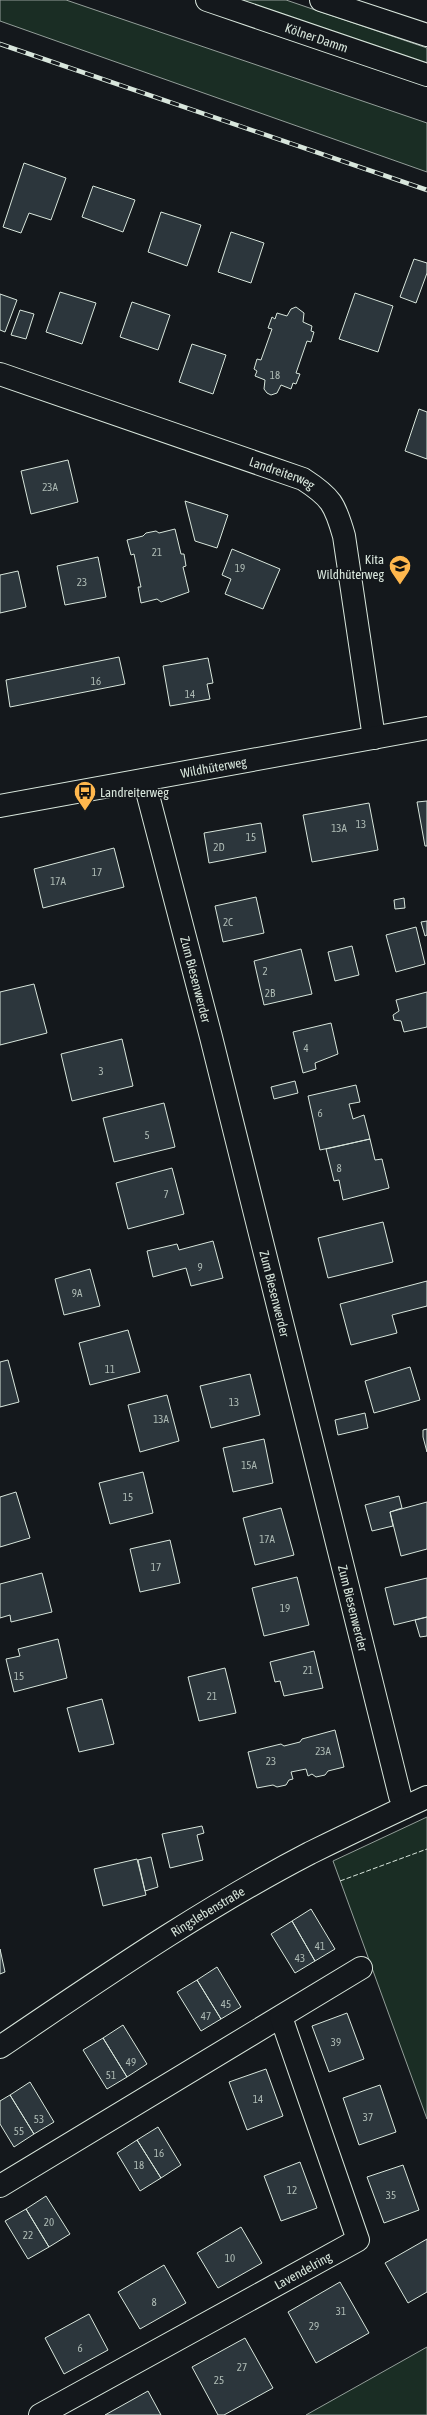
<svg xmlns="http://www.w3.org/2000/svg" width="427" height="2415" font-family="'Asap Condensed',sans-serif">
<rect width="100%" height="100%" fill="#14181c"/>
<path fill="#1a2d24" stroke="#939e99" d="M 0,0 L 66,0 L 427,123 L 427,172 L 0,21 Z
M 233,0 L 286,0 L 427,48 L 427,66 Z
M 427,1817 L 427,2119 L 333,1861 Z
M 427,2347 L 427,2415 L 306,2415 Z"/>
<path fill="#2c363c" stroke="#d8e6dc" d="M 24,163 L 66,178 L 51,220 L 29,213 L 21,233 L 3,227 Z
M 93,186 L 135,200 L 123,232 L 82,217 Z
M 161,212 L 201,225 L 187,266 L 148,252 Z
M 231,232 L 264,243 L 251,283 L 218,272 Z
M 414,259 L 427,263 L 427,273 L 416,303 L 400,297 Z
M 60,292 L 96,303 L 82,344 L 46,332 Z
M 355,293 L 393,306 L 378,352 L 339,339 Z
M 0,294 L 17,300 L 5,332 L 0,330 Z
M 132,302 L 170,315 L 158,350 L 120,337 Z
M 296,307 L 304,313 L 303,322 L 312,326 L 311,331 L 314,332 L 311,342 L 307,341 L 296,373 L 300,374 L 296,384 L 293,383 L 291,389 L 281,385 L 277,393 L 271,395 L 267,393 L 264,389 L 265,380 L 255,376 L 257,371 L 254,369 L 257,359 L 261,360 L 272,329 L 268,328 L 272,317 L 275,319 L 277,313 L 287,316 L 291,309 Z
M 20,310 L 34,314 L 26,339 L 11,335 Z
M 192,344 L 226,355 L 213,394 L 179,382 Z
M 419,409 L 427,412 L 427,459 L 405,451 Z
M 68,460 L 78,502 L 31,514 L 21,471 Z
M 185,501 L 228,515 L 217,548 L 195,541 Z
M 175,529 L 181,554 L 184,554 L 186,566 L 183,567 L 189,592 L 161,602 L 157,599 L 141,603 L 138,587 L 141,587 L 134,554 L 131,555 L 127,540 L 143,536 L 146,533 L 156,531 L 159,533 Z
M 232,549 L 280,569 L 263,609 L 225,594 L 231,579 L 222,575 Z
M 98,557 L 106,597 L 65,605 L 57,566 Z
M 18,571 L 26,607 L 0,613 L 0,575 Z
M 119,657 L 125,684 L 10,707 L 6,680 Z
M 208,658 L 213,683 L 207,684 L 210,699 L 170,706 L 163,666 Z
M 427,801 L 427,846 L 425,846 L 417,802 Z
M 369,803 L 378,850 L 312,862 L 303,815 Z
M 261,823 L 266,852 L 209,863 L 204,833 Z
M 114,848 L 124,887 L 43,908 L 34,869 Z
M 256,897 L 264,933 L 223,942 L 215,906 Z
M 404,898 L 405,908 L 395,909 L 394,900 Z
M 427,921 L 427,935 L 425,936 L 421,922 Z
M 416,927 L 425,964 L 396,972 L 386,935 Z
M 352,946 L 359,975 L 335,981 L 328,952 Z
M 301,949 L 312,994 L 264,1005 L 254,961 Z
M 34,984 L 47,1033 L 0,1045 L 0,992 Z
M 427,992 L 427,1027 L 404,1032 L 401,1021 L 394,1020 L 393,1015 L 399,1011 L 396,1000 Z
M 331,1023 L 338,1054 L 315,1063 L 316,1069 L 303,1073 L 293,1032 Z
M 122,1039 L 133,1086 L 72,1101 L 61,1054 Z
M 295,1081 L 298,1093 L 274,1099 L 271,1087 Z
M 356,1085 L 360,1102 L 349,1104 L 353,1119 L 364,1115 L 370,1139 L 320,1150 L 308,1096 Z
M 164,1103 L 175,1147 L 114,1162 L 103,1118 Z
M 370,1139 L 375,1160 L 382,1159 L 389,1188 L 343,1200 L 339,1180 L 334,1181 L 326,1149 Z
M 172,1168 L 184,1214 L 128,1229 L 116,1183 Z
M 383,1222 L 393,1262 L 328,1278 L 318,1238 Z
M 213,1241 L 223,1278 L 191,1286 L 186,1268 L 153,1277 L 147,1251 L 177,1244 L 179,1250 Z
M 90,1269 L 100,1306 L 64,1315 L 55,1279 Z
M 427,1281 L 427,1306 L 392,1315 L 397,1333 L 351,1345 L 340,1304 Z
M 128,1330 L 140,1372 L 90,1385 L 79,1343 Z
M 8,1360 L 19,1402 L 0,1407 L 0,1362 Z
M 410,1367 L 420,1400 L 374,1413 L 365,1381 Z
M 250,1374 L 260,1415 L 211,1428 L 200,1386 Z
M 167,1395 L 179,1441 L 140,1452 L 128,1405 Z
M 365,1413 L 368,1428 L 338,1435 L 335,1420 Z
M 427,1429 L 427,1452 L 423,1437 L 423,1430 Z
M 264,1439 L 273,1483 L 233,1492 L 223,1448 Z
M 143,1472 L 153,1513 L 110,1524 L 99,1483 Z
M 16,1492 L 30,1538 L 0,1547 L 0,1497 Z
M 399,1496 L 402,1508 L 390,1512 L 393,1526 L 372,1531 L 365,1505 Z
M 427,1502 L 427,1549 L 401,1556 L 390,1512 Z
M 281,1508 L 294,1555 L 255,1565 L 243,1518 Z
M 170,1540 L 180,1583 L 140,1592 L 130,1549 Z
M 42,1573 L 52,1612 L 11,1622 L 10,1615 L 0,1618 L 0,1584 Z
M 297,1577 L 309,1625 L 264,1636 L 252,1588 Z
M 427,1578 L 427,1617 L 394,1625 L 385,1588 Z
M 427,1617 L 427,1636 L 420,1637 L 415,1620 Z
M 58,1639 L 67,1678 L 14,1692 L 6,1659 L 20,1656 L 18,1649 Z
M 314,1651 L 323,1688 L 284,1696 L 280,1681 L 275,1682 L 270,1662 Z
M 225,1668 L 236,1713 L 199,1721 L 188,1677 Z
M 102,1699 L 114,1744 L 79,1752 L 67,1708 Z
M 335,1730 L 344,1767 L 328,1771 L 325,1775 L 316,1777 L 312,1774 L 308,1776 L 306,1769 L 291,1772 L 293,1779 L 289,1780 L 286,1785 L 277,1787 L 273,1785 L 257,1788 L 248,1752 L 281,1744 L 284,1746 L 300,1742 L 302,1739 Z
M 202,1826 L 204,1833 L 197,1835 L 203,1860 L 170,1868 L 162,1834 Z
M 151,1857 L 158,1887 L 145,1891 L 138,1860 Z
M 137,1859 L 146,1895 L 103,1906 L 94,1869 Z
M 311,1909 L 335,1949 L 315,1961 L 292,1921 Z
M 292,1921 L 315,1961 L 295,1973 L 271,1934 Z
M 0,1949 L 5,1972 L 0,1974 Z
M 217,1967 L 241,2007 L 221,2019 L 197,1980 Z
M 197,1980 L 221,2019 L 201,2031 L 177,1992 Z
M 347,2013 L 364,2059 L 329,2072 L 312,2026 Z
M 123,2025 L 147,2064 L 127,2077 L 103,2038 Z
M 103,2038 L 127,2077 L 107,2089 L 83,2050 Z
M 266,2069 L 283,2116 L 247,2130 L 229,2082 Z
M 30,2082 L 54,2122 L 34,2134 L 10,2095 Z
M 380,2085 L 396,2132 L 359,2145 L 343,2098 Z
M 10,2095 L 34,2134 L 14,2147 L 0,2124 L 0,2101 Z
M 158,2127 L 181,2165 L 161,2178 L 137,2140 Z
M 137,2140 L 161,2178 L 140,2191 L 117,2153 Z
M 300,2162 L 317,2208 L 281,2221 L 264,2176 Z
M 403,2165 L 419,2210 L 384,2223 L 367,2177 Z
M 46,2196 L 70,2234 L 49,2247 L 26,2209 Z
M 26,2209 L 49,2247 L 28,2259 L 5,2221 Z
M 241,2227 L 262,2263 L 218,2288 L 197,2253 Z
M 427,2239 L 427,2292 L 408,2303 L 385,2263 Z
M 164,2265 L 186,2303 L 140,2329 L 118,2292 Z
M 340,2282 L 369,2333 L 316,2363 L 288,2312 Z
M 89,2314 L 108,2350 L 64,2374 L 45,2338 Z
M 245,2338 L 273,2388 L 224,2415 L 218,2415 L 192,2367 Z
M 148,2391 L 161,2415 L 105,2415 Z"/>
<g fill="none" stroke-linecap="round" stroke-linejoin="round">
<g stroke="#d8e6dc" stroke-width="24">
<g id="minor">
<path id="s1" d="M 207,0 L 427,75"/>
<path d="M 321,0 L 427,35"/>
<path id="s2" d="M 0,374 L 303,479 C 331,497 335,504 344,536 L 374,738"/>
<path id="s3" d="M 144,780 L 211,1037 L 400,1796 L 405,1807"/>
<path id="s4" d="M 0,806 L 427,728"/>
<path id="s5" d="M 0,2047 C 101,1979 202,1909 310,1853 C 349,1834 388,1815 427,1797"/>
<path d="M 0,2186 L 361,1968"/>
<path id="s6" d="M 40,2415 L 358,2240 L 281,2017"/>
</g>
</g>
<use href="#minor" stroke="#14181c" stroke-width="22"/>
<g stroke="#d8e6dc" stroke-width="4.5">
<path id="rail" d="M 0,44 L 427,190"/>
</g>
<use href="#rail" stroke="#14181c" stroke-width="3" stroke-dasharray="9" stroke-linecap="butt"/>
<path stroke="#d8e6dc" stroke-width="1" stroke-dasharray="5 2" stroke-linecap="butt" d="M 340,1881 L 427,1849"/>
</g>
<defs>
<g id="school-pin" transform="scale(1.15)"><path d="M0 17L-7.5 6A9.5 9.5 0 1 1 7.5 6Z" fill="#ffb74d" stroke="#14181c"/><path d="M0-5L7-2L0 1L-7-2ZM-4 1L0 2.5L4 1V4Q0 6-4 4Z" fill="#111"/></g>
<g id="bus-pin" transform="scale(1.15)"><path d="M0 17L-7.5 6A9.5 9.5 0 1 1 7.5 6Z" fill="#ffb74d" stroke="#14181c"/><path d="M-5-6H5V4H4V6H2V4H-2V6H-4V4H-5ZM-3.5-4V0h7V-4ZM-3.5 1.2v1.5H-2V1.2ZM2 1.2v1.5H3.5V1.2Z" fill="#111"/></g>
</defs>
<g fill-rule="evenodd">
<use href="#school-pin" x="400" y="566"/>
<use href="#bus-pin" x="85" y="792"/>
</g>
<g text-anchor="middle" stroke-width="3" stroke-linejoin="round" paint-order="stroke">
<g font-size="11" fill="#adbab4">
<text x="275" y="379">18</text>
<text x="50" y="491">23A</text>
<text x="157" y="556">21</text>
<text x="240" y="572">19</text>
<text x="82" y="586">23</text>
<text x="96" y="685">16</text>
<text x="190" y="698">14</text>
<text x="361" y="828">13</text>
<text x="339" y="832">13A</text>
<text x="251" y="841">15</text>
<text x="219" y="851">2D</text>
<text x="97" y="876">17</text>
<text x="58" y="885">17A</text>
<text x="228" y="926">2C</text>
<text x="265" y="975">2</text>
<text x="270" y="997">2B</text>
<text x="306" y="1052">4</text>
<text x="101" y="1075">3</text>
<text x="320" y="1117">6</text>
<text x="147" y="1139">5</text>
<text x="339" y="1172">8</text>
<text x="166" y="1198">7</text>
<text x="200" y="1271">9</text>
<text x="77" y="1297">9A</text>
<text x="110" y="1373">11</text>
<text x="234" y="1406">13</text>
<text x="161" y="1423">13A</text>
<text x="249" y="1469">15A</text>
<text x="128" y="1501">15</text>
<text x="267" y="1543">17A</text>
<text x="156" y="1571">17</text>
<text x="285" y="1612">19</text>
<text x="308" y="1674">21</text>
<text x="19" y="1680">15</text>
<text x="212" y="1700">21</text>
<text x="323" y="1755">23A</text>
<text x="271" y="1765">23</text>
<text x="320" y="1950">41</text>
<text x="300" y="1962">43</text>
<text x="226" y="2008">45</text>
<text x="206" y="2020">47</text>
<text x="336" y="2046">39</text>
<text x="131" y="2066">49</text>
<text x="111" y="2079">51</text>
<text x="258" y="2103">14</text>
<text x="368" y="2121">37</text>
<text x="39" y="2123">53</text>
<text x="19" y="2135">55</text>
<text x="159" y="2157">16</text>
<text x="139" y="2169">18</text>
<text x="292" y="2194">12</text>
<text x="391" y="2199">35</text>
<text x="49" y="2226">20</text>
<text x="28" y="2239">22</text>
<text x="230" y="2262">10</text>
<text x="154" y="2306">8</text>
<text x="341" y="2315">31</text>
<text x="314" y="2330">29</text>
<text x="80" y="2352">6</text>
<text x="242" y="2371">27</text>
<text x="219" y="2384">25</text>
</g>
<g font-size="13" fill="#d8e6dc" stroke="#14181c">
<text dy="5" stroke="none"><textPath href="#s1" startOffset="116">Kölner Damm</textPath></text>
<text dy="5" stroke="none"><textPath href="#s2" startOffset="299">Landreiterweg</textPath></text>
<text dy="5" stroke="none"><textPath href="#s4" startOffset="217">Wildhüterweg</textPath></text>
<text dy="5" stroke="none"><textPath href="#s3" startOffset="206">Zum Biesenwerder</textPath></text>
<text dy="5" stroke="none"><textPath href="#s3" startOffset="530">Zum Biesenwerder</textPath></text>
<text dy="5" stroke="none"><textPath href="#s3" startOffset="854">Zum Biesenwerder</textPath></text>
<text dy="5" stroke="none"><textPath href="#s5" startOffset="248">Ringslebenstraße</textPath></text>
<text dy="5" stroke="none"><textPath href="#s6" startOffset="300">Lavendelring</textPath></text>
</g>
<g font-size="13" fill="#d8e6dc" stroke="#14181c" text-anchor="end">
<text x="384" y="564">Kita<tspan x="384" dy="15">Wildhüterweg</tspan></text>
<text x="100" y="797" text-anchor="start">Landreiterweg</text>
</g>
</g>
</svg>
